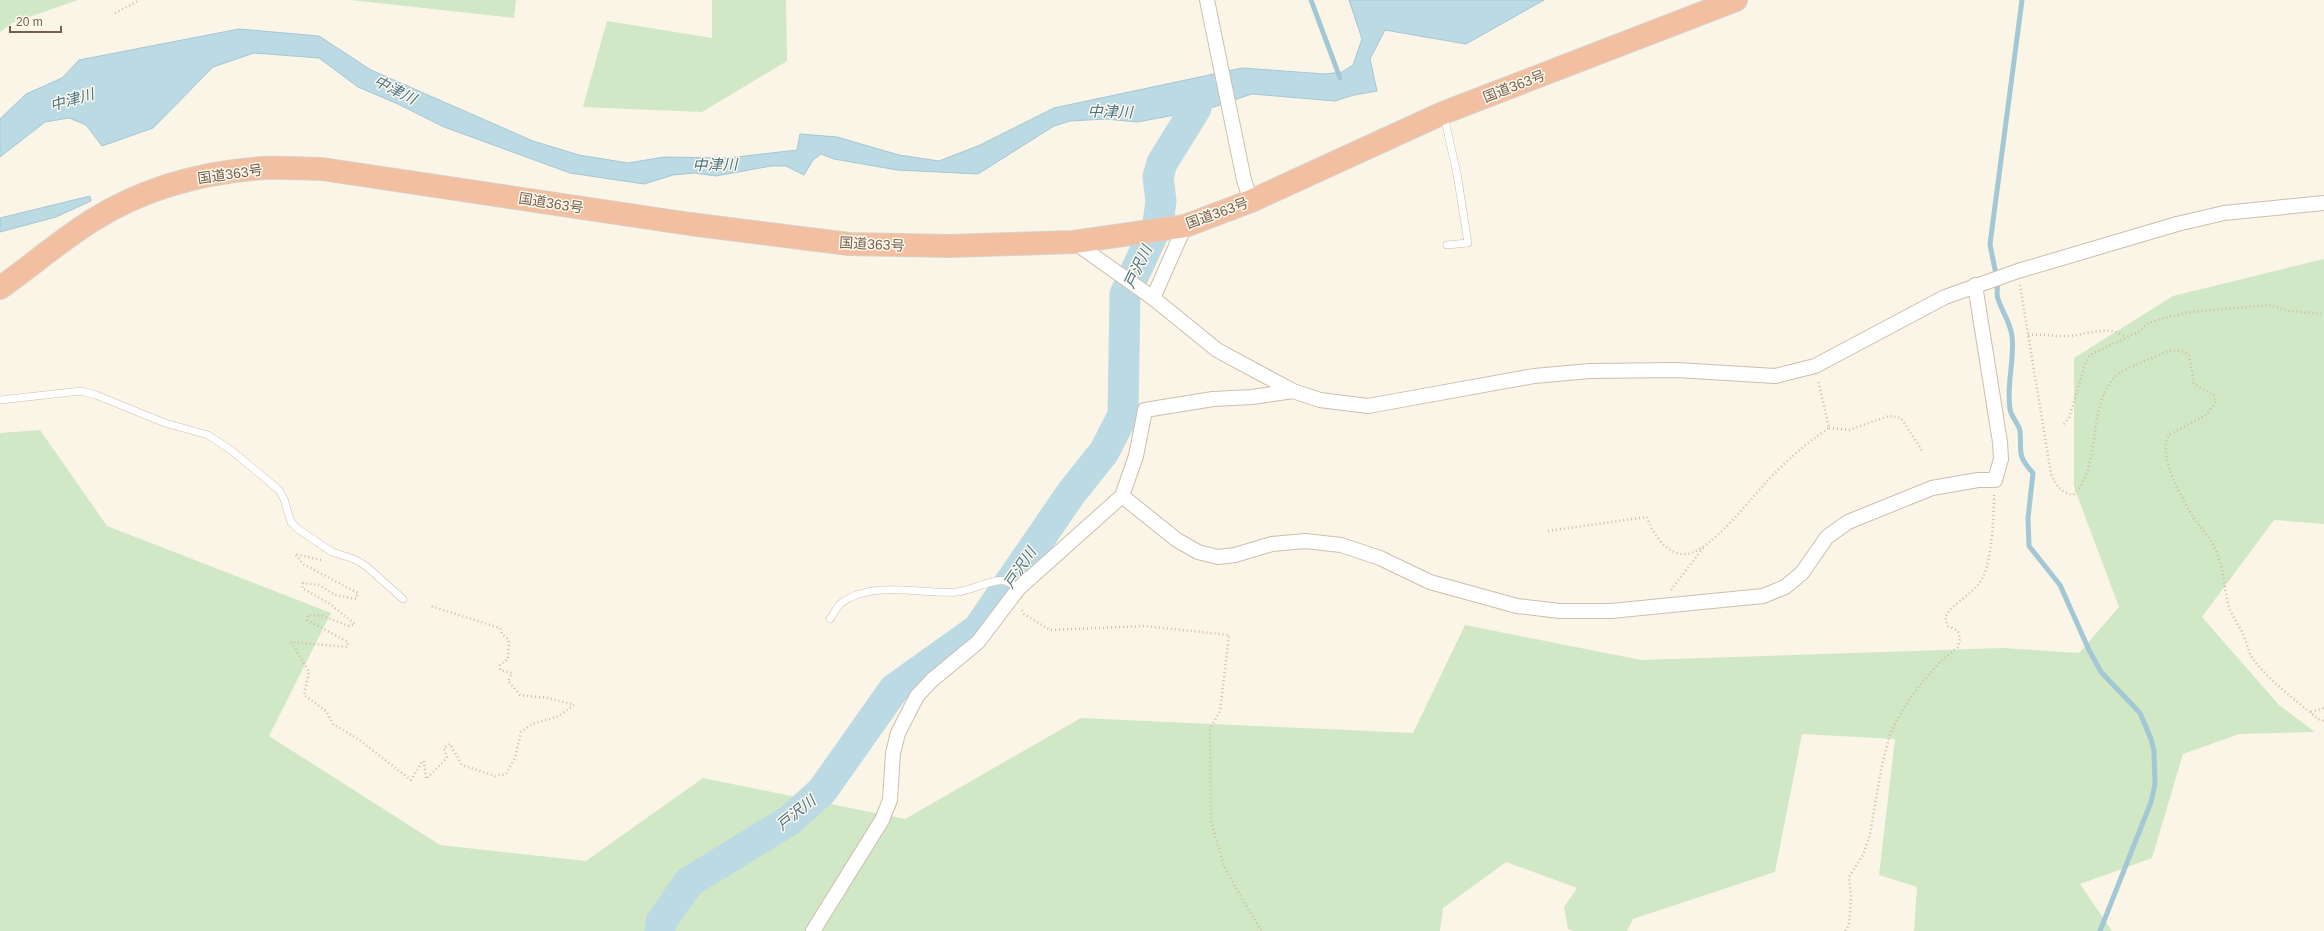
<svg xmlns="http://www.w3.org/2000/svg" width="2324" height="931" font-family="Arial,'Noto Sans JP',sans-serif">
<rect width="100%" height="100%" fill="#fbf5e7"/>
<path fill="#d0e8c6" d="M 0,0 L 78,0 L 12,23 L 0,32 Z
M 351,0 L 516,0 L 514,18 Z
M 712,0 L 786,0 L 787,61 L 702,112 L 583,107 L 607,21 L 712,38 Z
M 2324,259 L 2324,524 L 2274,520 L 2202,617 L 2279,705 L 2315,732 L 2239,734 L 2183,754 L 2152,858 L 2080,884 L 2112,931 L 1914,931 L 1917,887 L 1879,875 L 1895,739 L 1802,734 L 1775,872 L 1633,919 L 1627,931 L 1573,931 L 1568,929 L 1564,907 L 1577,888 L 1506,862 L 1443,908 L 1440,931 L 0,931 L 0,433 L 40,430 L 107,526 L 331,613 L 269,736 L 440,845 L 586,861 L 703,778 L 905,819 L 1081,718 L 1413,733 L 1465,625 L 1641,660 L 2002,648 L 2079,653 L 2119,607 L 2074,487 L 2074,358 L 2173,296 Z"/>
<path fill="#bcdae4" stroke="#a3c8d5" d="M 1349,0 L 1544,0 L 1466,44 L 1385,30 L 1370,59 L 1377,91 L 1354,95 L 1335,101 L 1252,94 L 1208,109 L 1137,122 L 1106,119 L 1070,121 L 1054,126 L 978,174 L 897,170 L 834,159 L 821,154 L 813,160 L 804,175 L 786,166 L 771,166 L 716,176 L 694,173 L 673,175 L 644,184 L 570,173 L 444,127 L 398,104 L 358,87 L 319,58 L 254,53 L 213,67 L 153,128 L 102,146 L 86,125 L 69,118 L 45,122 L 0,157 L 0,119 L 26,94 L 62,78 L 79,60 L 239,29 L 319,36 L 371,70 L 533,141 L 579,155 L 628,163 L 664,157 L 728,158 L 797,150 L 800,134 L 837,137 L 899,155 L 939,161 L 980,145 L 1054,108 L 1242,68 L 1325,74 L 1342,72 L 1353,65 L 1362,39 Z
M 90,196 L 91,201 L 56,217 L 0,232 L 0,218 Z"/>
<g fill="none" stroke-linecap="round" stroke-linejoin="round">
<path stroke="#a3c8d5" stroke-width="5" d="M 1311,0 L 1340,78
M 2022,0 L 1990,244 C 1992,257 1996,270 1997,283 C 1998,288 1996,294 1998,299 C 2002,311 2010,322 2012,336 C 2015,360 2006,384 2010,409 C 2011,417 2019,424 2020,431 C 2022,453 2016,454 2033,473 L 2028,518 L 2029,546 L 2060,585 L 2089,650 L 2101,672 L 2140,713 L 2151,739 L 2154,751 L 2155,784 L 2151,802 L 2100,931"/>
<path stroke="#bcdae4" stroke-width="31" d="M 660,931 L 661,922 L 689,882 L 790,820 L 822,791 L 894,689 L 978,629 L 1072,492 L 1104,452 L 1123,415 L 1125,294 L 1158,223 L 1161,201 L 1158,177 L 1162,163 L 1196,108 L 1198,97"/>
<g stroke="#cdbead" stroke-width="8">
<path id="lane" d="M 1444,116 L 1457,174 L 1468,243 L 1447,245
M 0,400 L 81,391 L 96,395 L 165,423 L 208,435 L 231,450 L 279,490 L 284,499 L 291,522 L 298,529 L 332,552 L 354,559 L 366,566 L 403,599
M 830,619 C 833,615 836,608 840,604 C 873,579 920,595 957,592 C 971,591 993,578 1005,581 C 1009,582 1014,586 1019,588"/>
</g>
<g stroke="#cdbead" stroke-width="16">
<path id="street" d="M 1207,0 L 1244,180 L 1251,201
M 1074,242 L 1153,298 L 1217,350 L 1293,391 L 1320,400 L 1368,406 L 1534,376 L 1590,371 L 1677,370 L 1775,376 L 1815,366 L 1945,297 L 2018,271 L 2177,224 L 2224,213 L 2324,203
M 1153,298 L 1185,226
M 1122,496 L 1177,540 L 1198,552 L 1218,557 L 1235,555 L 1272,544 L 1305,541 L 1341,545 L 1380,558 L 1430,582 L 1517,606 L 1560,611 L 1611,611 L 1763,596 L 1785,587 L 1802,573 L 1827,537 L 1848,522 L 1932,488 L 1978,480 L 1995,480 L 2001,459 L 2000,442 L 1975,285
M 813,931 L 882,820 L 890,800 L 893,753 L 898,733 L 917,696 L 932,680 L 978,642 L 1019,588 L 1122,496 L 1136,456 L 1145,410 L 1213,399 L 1252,397 L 1293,391"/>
</g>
<g stroke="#d8d2cd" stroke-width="24">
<path id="highway" d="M 0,288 C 31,266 61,240 93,220 C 144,188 205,172 264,168 C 283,167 303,169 322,169 L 690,224 L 849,244 L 950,246 L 1074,242 L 1185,226 L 1251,201 L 1443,113 L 1736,0"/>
</g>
<path stroke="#d4bba3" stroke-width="2.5" stroke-dasharray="1 3" stroke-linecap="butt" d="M 115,13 L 140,0
M 2020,285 L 2051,474 C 2056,485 2060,492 2073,495 C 2102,468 2087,406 2114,378 C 2124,368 2139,364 2152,358 C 2166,352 2175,346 2189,355 L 2194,384 L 2215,396 L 2216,402 L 2206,415 L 2170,434 C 2155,452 2183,501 2194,518 C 2200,527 2208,535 2213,545 C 2224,565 2223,585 2229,607 C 2232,616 2239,625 2243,634 C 2247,642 2248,652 2253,659 C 2270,682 2297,701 2318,719 L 2324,721
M 2028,335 C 2041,334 2053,336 2066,336 C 2084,336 2110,323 2126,338
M 2064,424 L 2069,418 L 2085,365 L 2090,355 L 2140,331 L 2147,324 L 2157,320 L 2190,312 L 2268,305 L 2289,311 L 2324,314
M 1829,428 L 1849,430 L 1889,416 L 1901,418 L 1923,452
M 1548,531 L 1647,517 C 1652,533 1667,556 1686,554 C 1711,553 1757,490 1775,473 C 1792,456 1809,441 1829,428 L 1818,380
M 321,560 L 295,554 L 303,564 L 358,593 L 356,599 L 335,595 L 319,585 L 303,583 L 302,588 L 330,604 L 355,624 L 349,626 L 323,616 L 308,615 L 307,620 L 348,642 L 347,647 L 291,642 L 309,672 L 304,695 L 326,711 L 333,724 L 358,739 L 411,780 L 423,760
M 1671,590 L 1703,548
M 1022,610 L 1024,614 L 1050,630 L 1145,626 L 1229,635 L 1220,711 L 1210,729 L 1211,822 L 1224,866 L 1243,901 L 1262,931
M 2311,712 L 2324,708
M 424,761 L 426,779 L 447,758 L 444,748 L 450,744 L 462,765 L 495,776 L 506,774 L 515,758 L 521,732 L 532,724 L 559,716 L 574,705 L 548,698 L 520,695 L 508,681 L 512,673 L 500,670 L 500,665 L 508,659 L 509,640 L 502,634 L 500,628 L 430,606
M 1845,931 L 1849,925 L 1851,898 L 1849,877 L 1863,855 L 1870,834 L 1882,765 L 1890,734 L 1903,709 L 1919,686 L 1940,662 L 1958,647 L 1960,639 L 1958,631 L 1948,626 L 1945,617 C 1954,601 1975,594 1983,577 C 1992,559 1994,514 1994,494"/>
<use href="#lane" stroke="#fff" stroke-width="7"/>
<use href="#street" stroke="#fff" stroke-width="14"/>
<use href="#highway" stroke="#f2bfa1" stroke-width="22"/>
</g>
<g text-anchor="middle" stroke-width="3" stroke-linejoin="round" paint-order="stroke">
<g font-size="14" fill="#735f4c" stroke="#fef9ed">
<text transform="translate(1514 86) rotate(-21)" y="5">国道363号</text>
<text transform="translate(230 174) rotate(-8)" y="5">国道363号</text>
<text transform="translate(551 203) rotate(9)" y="5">国道363号</text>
<text transform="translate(1217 213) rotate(-20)" y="5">国道363号</text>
<text transform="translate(872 244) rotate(3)" y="5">国道363号</text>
</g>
<g font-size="15" font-style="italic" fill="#477485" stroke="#fef9ed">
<text transform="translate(395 90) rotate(27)" y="5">中津川</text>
<text transform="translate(72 100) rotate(-16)" y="5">中津川</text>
<text transform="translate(1110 112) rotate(1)" y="5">中津川</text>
<text transform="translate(715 165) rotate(-1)" y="5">中津川</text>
<text transform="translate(1138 267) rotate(-65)" y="5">戸沢川</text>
<text transform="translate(1020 568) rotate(-56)" y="5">戸沢川</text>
<text transform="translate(796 813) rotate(-39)" y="5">戸沢川</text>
</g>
</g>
<path d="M10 26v6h51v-6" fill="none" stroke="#735f4c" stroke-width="2"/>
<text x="16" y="26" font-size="12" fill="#735f4c" stroke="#fef9ed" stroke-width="3" paint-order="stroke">20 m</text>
</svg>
